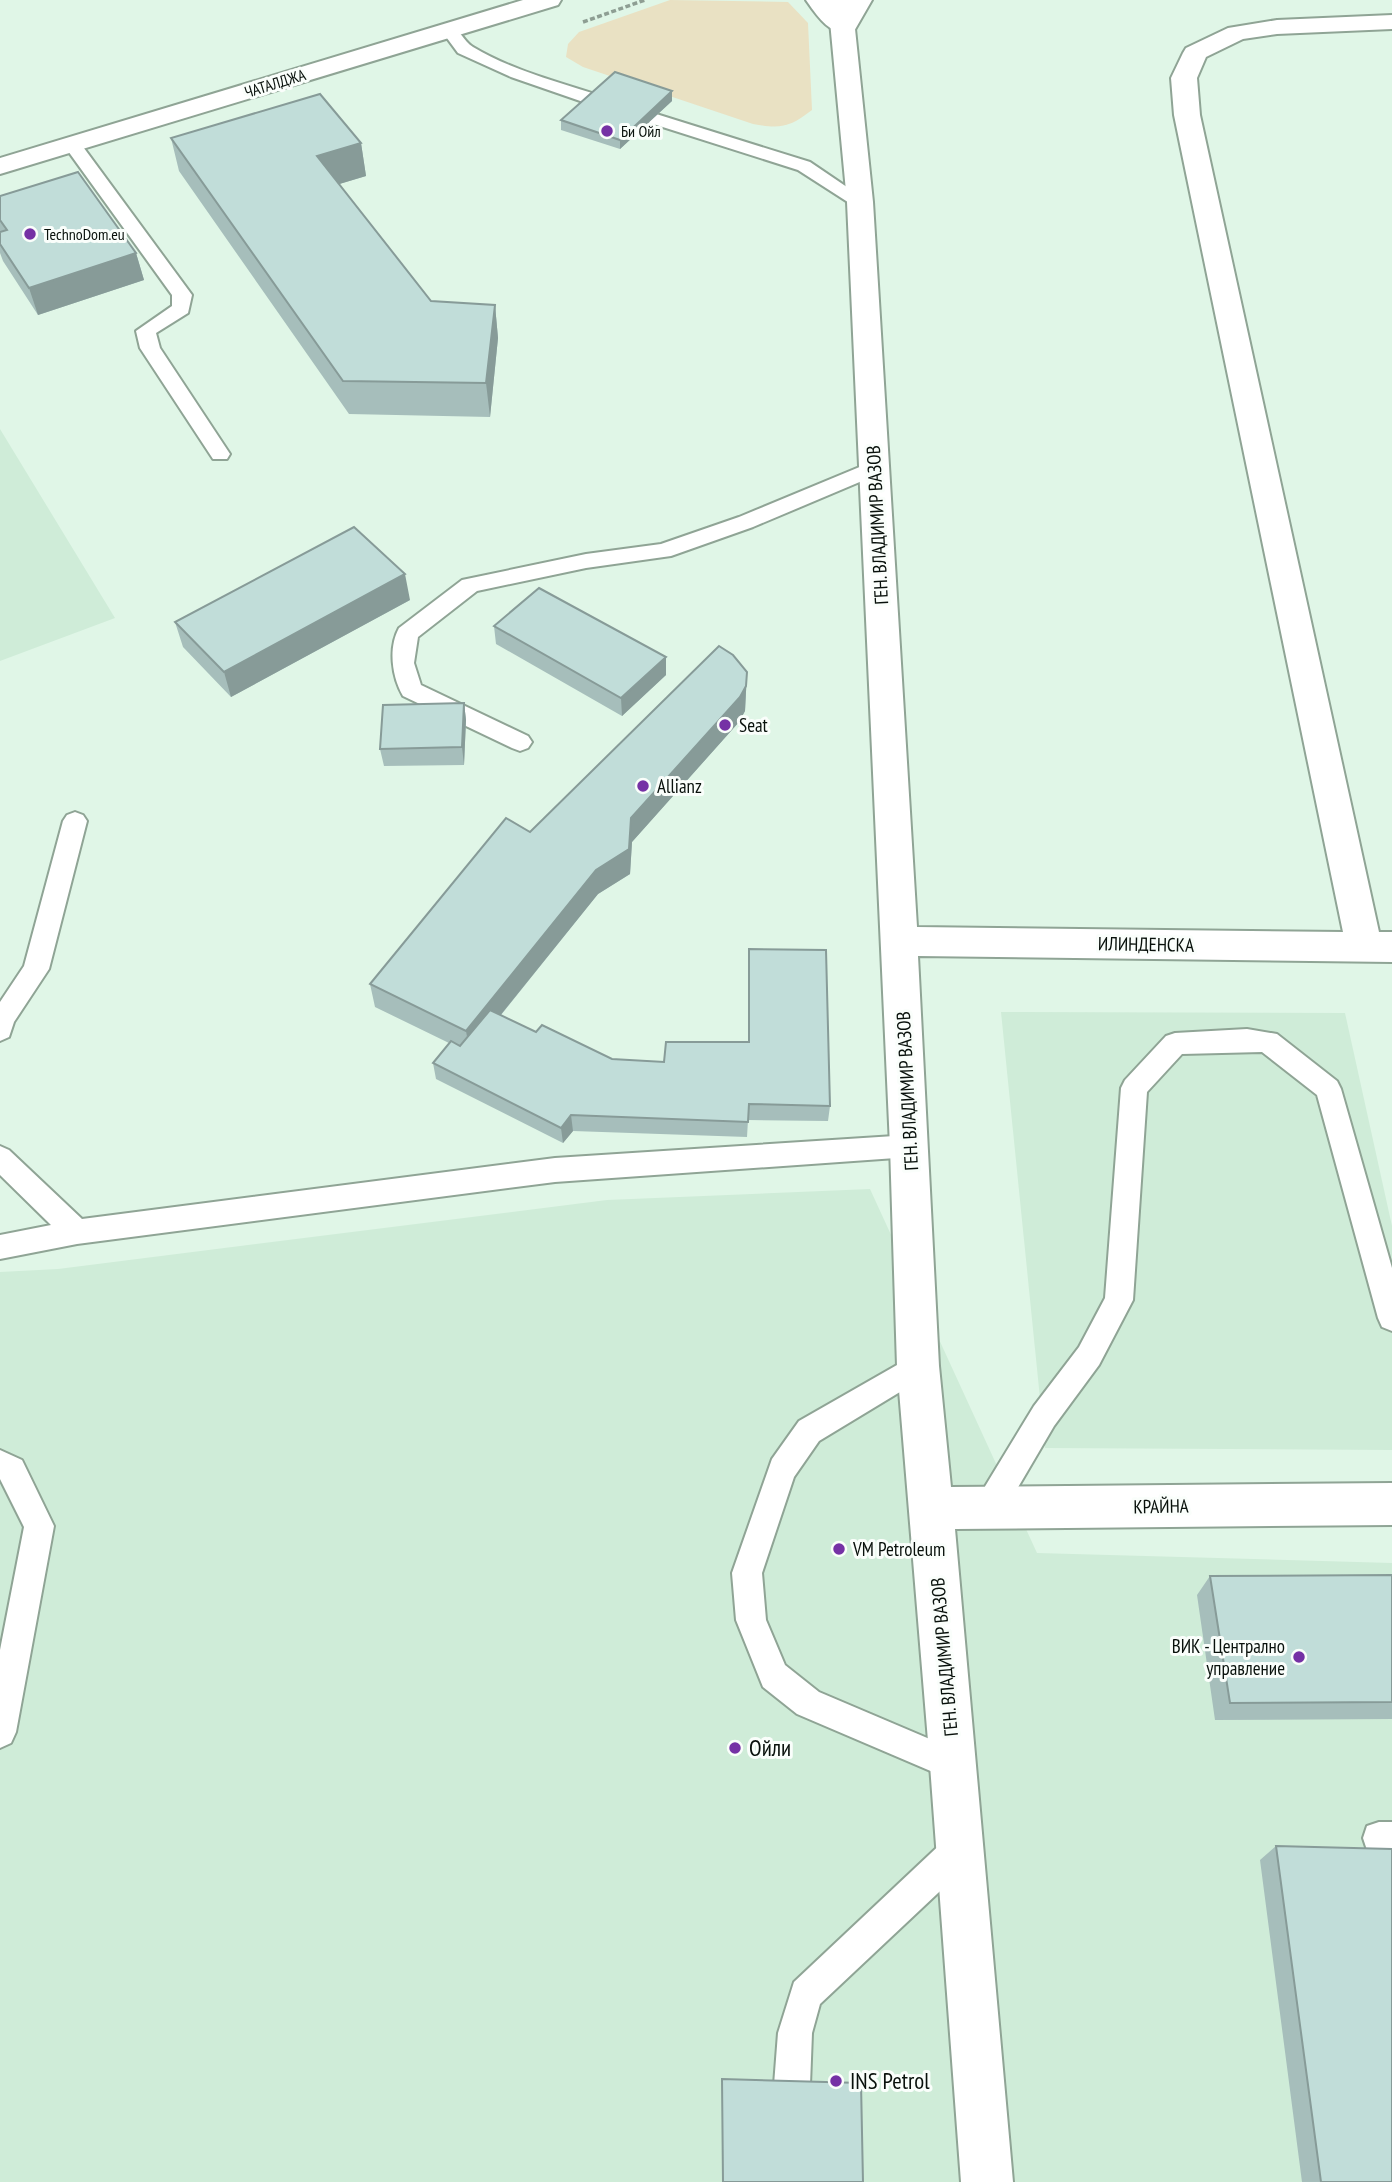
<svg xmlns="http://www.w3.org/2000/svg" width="1392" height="2182" font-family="'PT Sans Narrow',sans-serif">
<rect width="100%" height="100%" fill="#e0f6e7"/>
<path fill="#cfecd8" d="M 0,429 L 115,618 L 0,661 Z
M 1001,1012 L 1345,1013 L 1392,1226 L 1392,1450 L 1045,1448 Z
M 870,1189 L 1037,1553 L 1392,1563 L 1392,2182 L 0,2182 L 0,1272 L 58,1269 L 607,1200 Z"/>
<path fill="#e9e1c3" d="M 670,0 L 788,2 L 808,23 L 812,110 C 790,127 781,129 753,124 L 583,67 L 566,57 L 568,44 L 579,32 Z"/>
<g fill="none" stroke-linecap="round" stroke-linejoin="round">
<g stroke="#8fa495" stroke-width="4">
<path id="lane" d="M 449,25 C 460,28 463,41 473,47 C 511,70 559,82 601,96 L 604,100 L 601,104 L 589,104 L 511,77 L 458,53 L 441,30 Z
M 653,113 L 810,162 L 869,202 L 860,208 L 854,206 L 798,170 L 647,122 L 644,118 Z
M 72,139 L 78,140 L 192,295 L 188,313 L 156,333 L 160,348 L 230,454 L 227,459 L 213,459 L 140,348 L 136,331 L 172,306 L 172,295 L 63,144 Z
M 874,461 L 881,463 L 884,468 L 881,473 L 753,527 L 671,556 L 586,568 L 477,591 L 418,637 L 414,663 L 421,685 L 528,736 L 532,742 L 528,748 L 520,751 L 512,748 L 403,696 C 392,677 388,648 399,628 L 462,580 L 586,554 L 661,544 L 739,517 Z
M 75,812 L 83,815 L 87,821 L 49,969 L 14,1022 L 9,1037 L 0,1041 L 0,1002 L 24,966 L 63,821 L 67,815 Z
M 1247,1029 L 1277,1034 L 1337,1081 L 1341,1089 L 1392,1268 L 1392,1331 L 1382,1327 L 1378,1318 L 1317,1095 L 1262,1052 L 1182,1054 L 1147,1092 L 1133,1300 L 1099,1365 L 1054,1426 L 1000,1518 L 989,1522 L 978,1518 L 974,1508 L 978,1498 L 1034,1406 L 1079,1347 L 1105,1298 L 1121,1088 L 1125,1080 L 1166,1036 L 1175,1033 Z
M 910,1135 L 919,1138 L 923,1146 L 919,1154 L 910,1157 L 555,1182 L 77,1244 L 0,1259 L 0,1235 L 51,1225 L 0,1175 L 0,1146 L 9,1150 L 82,1219 L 555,1158 Z
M 918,1353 L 928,1357 L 932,1366 L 928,1375 L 819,1441 L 794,1477 L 762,1573 L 766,1620 L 785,1665 L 819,1692 L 965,1754 L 970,1765 L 965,1776 L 954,1781 L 797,1714 L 763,1687 L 736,1620 L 732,1573 L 772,1459 L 799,1421 Z
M 0,1450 L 22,1460 L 54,1526 L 16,1732 L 11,1743 L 0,1748 L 0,1650 L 24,1527 L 0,1479 Z
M 1379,1822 L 1392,1822 L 1392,1854 L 1379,1854 L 1367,1850 L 1363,1838 L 1367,1826 Z
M 959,1834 L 971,1838 L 975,1850 L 971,1862 L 820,2004 L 812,2033 L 810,2085 L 804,2097 L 792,2103 L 780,2097 L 774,2085 L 778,2033 L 794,1982 L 947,1838 Z"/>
</g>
<g stroke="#8fa495" stroke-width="4">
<path id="street" d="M 828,0 L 852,0 L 873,202 L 917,927 L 1343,932 L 1174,115 L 1171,78 L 1183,53 L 1186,48 L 1228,28 L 1277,20 L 1392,15 L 1392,29 L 1277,34 L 1243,39 L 1206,57 L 1197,78 L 1200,115 L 1379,932 L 1392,932 L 1392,962 L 918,956 L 939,1366 L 951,1487 L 1392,1483 L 1392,1525 L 955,1529 L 1013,2182 L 961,2182 L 930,1765 L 897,1366 L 890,1146 L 847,202 Z"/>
</g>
<g stroke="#8fa495" stroke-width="4">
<path id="secondary" d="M 523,0 L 561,0 L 558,5 L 0,174 L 0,158 Z
M 806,0 L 831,0 L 842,11 L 848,0 L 872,0 L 853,33 C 832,38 817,16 806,0 Z"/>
</g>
<path stroke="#8e9e93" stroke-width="3.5" stroke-dasharray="5 2.5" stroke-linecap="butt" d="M 583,22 L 645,0"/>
<use href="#lane" fill="#fff" fill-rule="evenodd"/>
<use href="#street" fill="#fff" fill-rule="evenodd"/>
<use href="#secondary" fill="#fff" fill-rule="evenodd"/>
</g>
<path fill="#a6bebb" d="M 672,91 L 672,101 L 620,149 L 561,130 L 561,120 Z
M 171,138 L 361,143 L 366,176 L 339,184 L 431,301 L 495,305 L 498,338 L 490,417 L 349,414 L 179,171 Z
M 0,196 L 136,253 L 144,280 L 38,315 L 3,261 L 0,253 Z
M 410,600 L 231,697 L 183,647 L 175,622 Z
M 494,626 L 666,675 L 622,716 L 496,644 Z
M 747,672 L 745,711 L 739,722 L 632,842 L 630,874 L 598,894 L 501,1015 L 536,1032 L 612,1059 L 664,1062 L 748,1042 L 749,949 L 830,1106 L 828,1121 L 748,1120 L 747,1137 L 573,1131 L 563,1143 L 436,1079 L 433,1063 L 449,1043 L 375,1007 L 370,984 L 530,832 Z
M 464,703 L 466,720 L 464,765 L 384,766 L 380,749 Z
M 1392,1575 L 1392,1719 L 1215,1720 L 1197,1595 L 1210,1576 Z
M 1276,1846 L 1392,2182 L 1302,2182 L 1260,1860 Z"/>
<path fill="#879b98" d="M 672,91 L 672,101 L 620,149 L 620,140 Z
M 361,143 L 366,176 L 323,189 L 317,156 Z
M 136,253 L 144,280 L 38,315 L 29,288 Z
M 495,305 L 498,338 L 490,417 L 486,383 Z
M 405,574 L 410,600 L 231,697 L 224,672 Z
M 666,657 L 666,675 L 622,716 L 621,698 Z
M 747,672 L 745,711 L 739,722 L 632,842 L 630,874 L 598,894 L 470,1053 L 466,1031 L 631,818 Z
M 464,703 L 466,720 L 464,765 L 462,747 Z
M 571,1115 L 573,1131 L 563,1143 L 561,1128 Z"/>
<path fill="#c1ddd9" stroke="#879b98" stroke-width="2" d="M 615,72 L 672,91 L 620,140 L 561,120 Z
M 320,94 L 361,143 L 317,156 L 431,301 L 495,305 L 486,383 L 343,381 L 171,138 Z
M 78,172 L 136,253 L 29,288 L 0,244 L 0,232 L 7,230 L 0,220 L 0,196 Z
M 354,527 L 405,574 L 224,672 L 175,622 Z
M 539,588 L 666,657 L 621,698 L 494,626 Z
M 719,646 L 733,655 L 747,672 L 746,686 L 740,697 L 631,818 L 629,849 L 596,870 L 466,1031 L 370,984 L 506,818 L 530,832 Z
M 464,703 L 462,747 L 380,749 L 383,705 Z
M 749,949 L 826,950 L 830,1106 L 749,1104 L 748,1122 L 571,1115 L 561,1128 L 433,1063 L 451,1041 L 460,1046 L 490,1010 L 536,1032 L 542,1025 L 612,1059 L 664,1062 L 666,1042 L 749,1042 Z
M 1392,1575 L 1392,1702 L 1230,1703 L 1210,1576 Z
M 1276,1846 L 1392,1849 L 1392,2182 L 1321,2182 Z
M 722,2079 L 861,2083 L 863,2182 L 723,2182 Z"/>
<g fill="#7531a5" stroke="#fafefb" stroke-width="2.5">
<circle cx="607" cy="131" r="7"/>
<circle cx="30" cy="234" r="7"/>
<circle cx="725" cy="725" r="7"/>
<circle cx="643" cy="786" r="7"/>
<circle cx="839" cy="1549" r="7"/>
<circle cx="1299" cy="1657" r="7"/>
<circle cx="735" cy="1748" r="7"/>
<circle cx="836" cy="2081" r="7"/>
</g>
<g text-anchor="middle" stroke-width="6" stroke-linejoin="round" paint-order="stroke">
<g font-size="16" fill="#09110c" stroke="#fafefb">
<text transform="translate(275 83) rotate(-17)" y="6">ЧАТАЛДЖА</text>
</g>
<g font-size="16" fill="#09110c" stroke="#fafefb" text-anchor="start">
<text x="621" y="137">Би Ойл</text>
<text x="44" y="240">TechnoDom.eu</text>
</g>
<g font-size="19" fill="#09110c" stroke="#fafefb">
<text transform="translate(877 525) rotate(-93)" y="7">ГЕН. ВЛАДИМИР ВАЗОВ</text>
<text transform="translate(1146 944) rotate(1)" y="7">ИЛИНДЕНСКА</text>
<text transform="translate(907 1091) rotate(-93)" y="7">ГЕН. ВЛАДИМИР ВАЗОВ</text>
<text transform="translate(1161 1506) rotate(-1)" y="7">КРАЙНА</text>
<text transform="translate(944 1657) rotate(-95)" y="7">ГЕН. ВЛАДИМИР ВАЗОВ</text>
</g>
<g font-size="19" fill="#09110c" stroke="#fafefb" text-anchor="start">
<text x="739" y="732">Seat</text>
<text x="657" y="793">Allianz</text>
<text x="853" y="1556">VM Petroleum</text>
<text x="1285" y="1653" text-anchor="end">ВИК - Централно<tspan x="1285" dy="22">управление</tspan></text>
</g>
<g font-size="23" fill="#09110c" stroke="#fafefb" text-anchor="start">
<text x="749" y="1756">Ойли</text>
<text x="850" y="2089">INS Petrol</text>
</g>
</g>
</svg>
